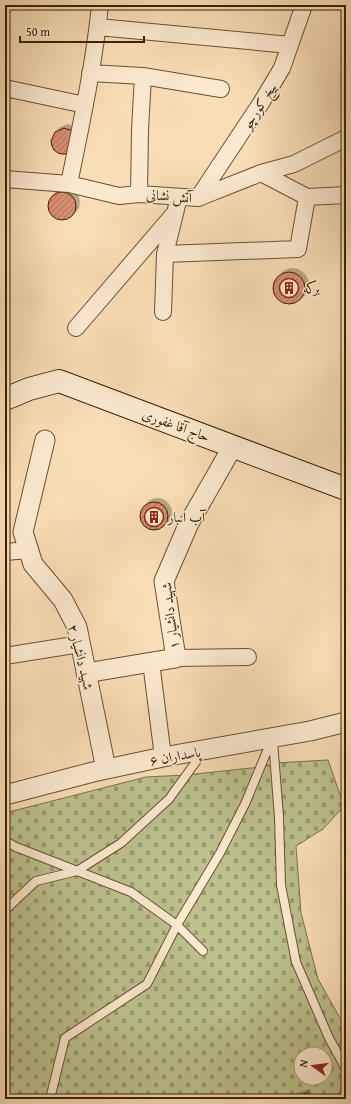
<svg xmlns="http://www.w3.org/2000/svg" width="351" height="1104" font-family="'Gentium Book Plus',Amiri,serif">
<defs>
<pattern id="cemetery-stones" width="16" height="16" patternUnits="userSpaceOnUse"><rect width="16" height="16" fill="#bcc18e"/><path d="M2 7V4a2 2 0 0 1 4 0v3zM10 15v-3a2 2 0 0 1 4 0v3z" fill="#9a9c72"/></pattern>
<pattern id="building-hatch" width="6" height="6" patternUnits="userSpaceOnUse"><rect width="6" height="6" fill="#d98d72"/><path d="M-1 1l2-2M0 6l6-6M5 7l2-2" fill="none" stroke="#b1735b"/></pattern>
<filter id="shadow"><feDropShadow dx="3.5" dy="-3.5" stdDeviation="0" flood-color="#0004"/></filter>
</defs>
<rect width="100%" height="100%" fill="#f9ddb6"/>
<filter id="stains"><feTurbulence type="fractalNoise" baseFrequency=".005" numOctaves="4"/><feColorMatrix values="0 0 0 0 .2 0 0 0 0 .09 0 0 0 0 .02 0 0 0 .5 -.17"/></filter>
<radialGradient id="worn" r=".72"><stop offset=".6" stop-color="#630" stop-opacity="0"/><stop offset="1" stop-color="#630" stop-opacity=".3"/></radialGradient>
<path fill="url(#cemetery-stones)" stroke="#7b7248" fill-rule="evenodd" d="M 328,760 L 344,806 L 323,829 L 296,846 L 301,913 L 318,979 L 346,1029 L 346,1099 L 5,1099 L 5,813 L 146,777 L 186,775 L 260,767 L 275,763 ZM 301,1054 L 325,1054 L 325,1078 L 301,1078 Z"/>
<path fill="url(#building-hatch)" stroke="#3a2201" filter="url(#shadow)" d="M 64,128 L 70,130 L 74,133 L 67,154 L 62,154 L 58,153 L 54,150 L 52,146 L 51,141 L 55,132 Z
M48 206a14 14 0 1 1 28 0a14 14 0 1 1-28 0Z
M273 288a16 16 0 1 1 32 0a16 16 0 1 1-32 0Z
M140 516a14 14 0 1 1 28 0a14 14 0 1 1-28 0Z
M 306,1093 L 308,1099 L 287,1099 Z"/>
<g fill="none" stroke-linecap="round" stroke-linejoin="round">
<g stroke="#6a512e" stroke-width="10">
<path id="service" d="M 273,741 L 279,817 L 281,885 L 296,962 L 329,1038 L 346,1069
M 5,841 L 16,847 L 131,892 L 177,925 L 203,951
M 5,910 L 36,881 L 77,871 L 121,843 L 169,799 L 203,752
M 50,1099 L 65,1038 L 147,984 L 177,925 L 220,853 L 245,804 L 272,739"/>
</g>
<g stroke="#6a512e" stroke-width="18">
<path id="minor" d="M 98,27 L 290,45
M 90,73 L 143,76 L 221,89
M 5,88 L 85,105
M 261,173 L 307,197 L 346,195
M 5,179 L 69,184 L 119,196 L 139,194 L 198,198 L 261,173 L 294,164 L 346,138
M 69,184 C 81,125 94,65 100,5
M 139,194 L 140,130 L 143,76
M 179,197 L 165,254 L 298,249 L 307,197
M 198,198 L 261,103 L 282,68 L 304,5
M 163,312 L 165,254
M 76,328 L 173,215
M 5,552 L 29,550
M 5,656 L 80,644
M 176,658 L 248,657
M 151,662 L 163,757"/>
</g>
<g stroke="#6a512e" stroke-width="21">
<path id="tertiary" d="M 45,440 L 23,532 L 33,564 L 63,600 L 77,627 L 106,769
M 86,673 L 176,658 L 164,581 L 189,523 L 233,446
M 5,795 L 93,772 L 163,757 L 310,731 L 346,722"/>
</g>
<g stroke="#3a2201" stroke-width="24">
<path id="secondary" d="M 5,399 L 29,389 L 59,381 L 346,489"/>
</g>
<use href="#service" stroke="#fbe9d0" stroke-width="8"/>
<use href="#minor" stroke="#fbe9d0" stroke-width="16"/>
<use href="#tertiary" stroke="#fbe9d0" stroke-width="19"/>
<use href="#secondary" stroke="#fbe9d0" stroke-width="22"/>
</g>
<defs>
<g id="building-ring" transform="scale(1)"><circle r="9.5" fill="#fbe9d0" stroke="#8f2418" stroke-width="1.5"/><path d="M-4-6H4V6H1V3H-1V6H-4ZM-2.5-4.3h1.7v1.8h-1.7ZM.8-4.3h1.7v1.8H.8ZM-2.5-1h1.7V.8h-1.7ZM.8-1h1.7V.8H.8Z" fill="#8f2418"/></g>
</defs>
<g fill-rule="evenodd">
<use href="#building-ring" x="289" y="288"/>
<use href="#building-ring" x="154" y="517"/>
</g>
<g text-anchor="middle" stroke-width="3" stroke-linejoin="round" paint-order="stroke">
<g font-size="14" fill="#3a2201" stroke="#fbe9d0">
<text transform="translate(259 106) rotate(-58)" y="5">بیخ کورچو</text>
<text transform="translate(169 196) rotate(4)" y="5">آتش نشانی</text>
<text transform="translate(176 425) rotate(20)" y="5">حاج آقا غفوری</text>
<text transform="translate(170 616) rotate(-97)" y="5">شهید دانشیار ۱</text>
<text transform="translate(81 657) rotate(76)" y="5">شهید دانشیار ۲</text>
<text transform="translate(175 756) rotate(-10)" y="5">پاسداران ۶</text>
</g>
<g font-size="14" fill="#3a2201" stroke="#fbe9d0" text-anchor="start">
<text x="303" y="293">برکه</text>
<text x="168" y="522">آب انبار</text>
</g>
</g>
<rect width="351" height="1104" fill="none" stroke="#f9ddb6" stroke-width="20"/>
<rect x="6" y="6" width="339" height="1092" fill="none" stroke="#3a2201" stroke-width="2"/>
<rect x="10" y="10" width="331" height="1084" fill="none" stroke="#3a2201"/>
<g transform="translate(313 1066) rotate(284)"><circle r="19" fill="#fbe9d0" stroke="#ae997d"/>
<path d="M0-3L7 15L0 10L-7 15Z" fill="#8f2418"/>
<text y="-6" font-size="11" font-weight="bold" text-anchor="middle" fill="#3a2201">N</text>
</g>
<path d="M20 36v6h124v-6" fill="none" stroke="#3a2201" stroke-width="2"/>
<text x="26" y="36" font-size="12" fill="#3a2201" stroke="#fbe9d0" stroke-width="3" paint-order="stroke">50 m</text>
<rect width="100%" height="100%" filter="url(#stains)"/>
<rect width="100%" height="100%" fill="url(#worn)"/>
</svg>
